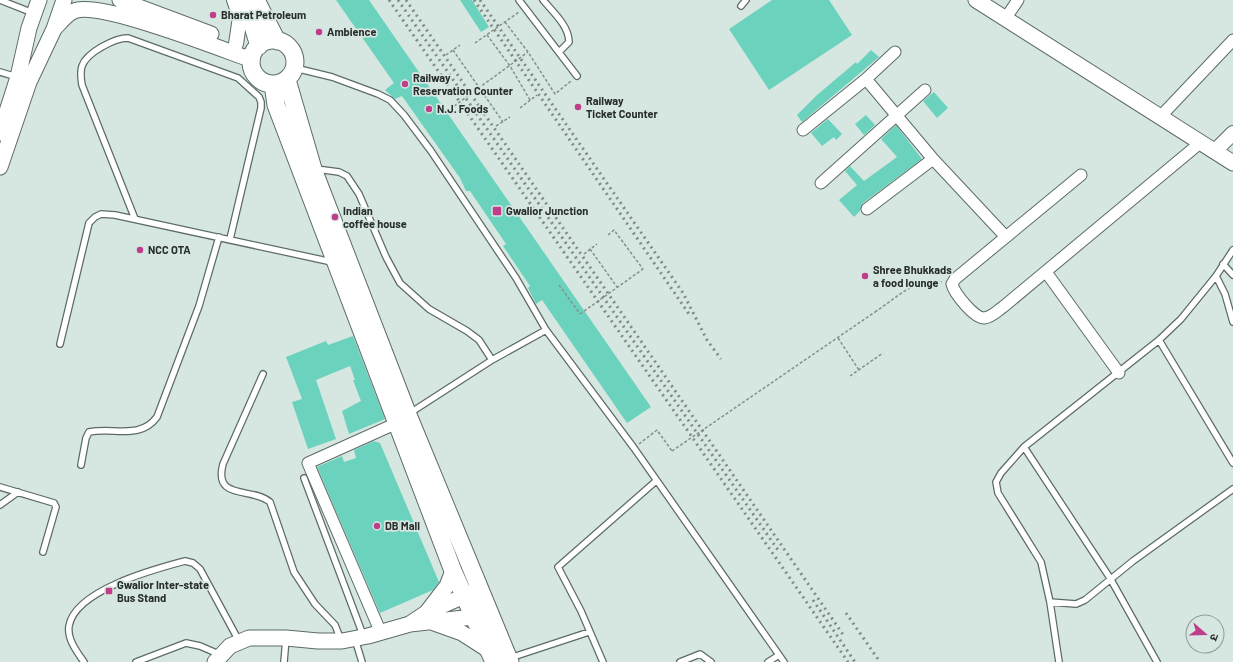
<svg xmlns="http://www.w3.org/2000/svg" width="1233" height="662" font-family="Barlow,'Noto Sans Devanagari',sans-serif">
<rect width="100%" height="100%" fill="#d6e6e1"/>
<path fill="#6bd3bd" d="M 336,0 L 369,0 L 651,407 L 627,423 L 542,300 L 536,304 L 528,288 L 530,286 L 503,246 L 506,244 L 470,191 L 466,191 L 460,178 L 402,96 L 395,99 L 385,90 L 394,83 Z
M 460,0 L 472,0 L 489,27 L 481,32 Z
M 772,0 L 829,0 L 852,35 L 769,90 L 729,29 Z
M 871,50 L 879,57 L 802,122 L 797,115 L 817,95 L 856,62 L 857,64 Z
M 934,92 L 948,108 L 937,118 L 923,101 Z
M 866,115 L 875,125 L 864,135 L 855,124 Z
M 828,119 L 842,134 L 836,140 L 834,137 L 822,146 L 811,133 Z
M 896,125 L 922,159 L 863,203 L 860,211 L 854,217 L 839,200 L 857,185 L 845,171 L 850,166 L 864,181 L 897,157 L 881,139 Z
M 353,336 L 385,419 L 349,434 L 342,411 L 361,401 L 353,380 L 355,380 L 350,366 L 316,380 L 336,439 L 308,449 L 292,402 L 302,399 L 286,357 L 326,341 L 328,345 Z
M 374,441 L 380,443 L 439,582 L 433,590 L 380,613 L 317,467 L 342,456 L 344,462 L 356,458 L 354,450 Z"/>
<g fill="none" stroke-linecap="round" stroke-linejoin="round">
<g stroke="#5d6b67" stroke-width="8">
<path id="service" d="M 0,0 L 33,13
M 519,0 L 577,76
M 543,0 C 553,12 569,26 569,42 L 559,52
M 741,6 L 746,0
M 295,68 L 332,77 L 378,94 L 390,100 L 404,115 L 431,151 L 516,278 L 546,330 L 634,448 L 784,662
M 0,72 L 17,77
M 316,169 L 339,172 L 347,176 L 359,194 L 386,257 L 400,283 L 429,309 L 467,331 L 479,340 L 492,360
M 135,219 L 82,85 C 81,79 80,72 82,66 C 87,52 115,38 128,38 L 238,78 L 259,97 L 261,102 L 261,108 L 230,239
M 1223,264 L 1233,275
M 1216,276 L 1225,294 L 1233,322
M 1159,340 L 1233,463
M 60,344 L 89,223 L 95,217 L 101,214 L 115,215 L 332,262
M 263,374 L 223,464 C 213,501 253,487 270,502 L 294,572 L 315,604 L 335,625 L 341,640
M 410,413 L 492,360 L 546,330
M 1024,447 L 1110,578 L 1157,662
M 81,465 L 86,438 L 89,432 C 114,427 140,440 157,417 L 199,306 L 219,237
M 304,478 L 363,635
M 0,487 L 54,503 L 56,507 L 43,552
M 0,505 L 18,492
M 1050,602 L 1076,604 L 1085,600 L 1133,561 L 1233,489
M 355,639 L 362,662
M 510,658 L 589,632
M 84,662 C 77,652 67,639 69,626 C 75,590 155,569 185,561 L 193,563 L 200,569 L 239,641
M 136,662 L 186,643 L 200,646 L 221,655
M 284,662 L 286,638
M 603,662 L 581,611 L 558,567 L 656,481
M 680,662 L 700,654 L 711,662
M 768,662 L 779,655
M 1059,662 L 1050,602 L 1041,562 L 998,493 L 996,482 L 1001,473 L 1024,447 L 1159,340 L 1181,319 L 1216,276 L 1233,250"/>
</g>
<g stroke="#5d6b67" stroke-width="13">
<path id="minor" d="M 1005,19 L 1018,0
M 866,79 L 933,159
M 1160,117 L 1233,40
M 803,130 L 866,79 L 895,52
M 1081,175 L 955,279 L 952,284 C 954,293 974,318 984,318 C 992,317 997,311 1003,307 L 1200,143
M 821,183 L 925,90
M 867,209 L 933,159 L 1006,237
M 1046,272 L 1119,373
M 381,633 L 308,463 L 397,423"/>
</g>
<g stroke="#5d6b67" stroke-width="16">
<path id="tertiary" d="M 234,0 L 240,17 L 253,26
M 236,44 L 240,17
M 1215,151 L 1233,133"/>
</g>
<g stroke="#5d6b67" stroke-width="17">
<path id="secondary" d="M 120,0 L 211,34
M 976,0 L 1233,163
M 54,29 C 60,23 66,14 74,11 C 99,0 221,49 252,60
M 0,133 L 18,77 L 29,28 L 39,0
M 0,167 L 29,82 L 54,29 L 64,0
M 427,612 L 447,586 L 453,571
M 411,623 L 426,613 L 475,591
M 434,623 L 462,633 L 490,651
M 215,662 L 230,646 L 249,638 L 286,638 L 318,641 L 342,641 L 368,636 L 410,624 L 473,617 L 484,612"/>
</g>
<g stroke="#5d6b67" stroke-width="19">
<path id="primary" d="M 245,0 L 259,46
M 256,0 L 277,41
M251 62a22 22 0 1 1 44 0a22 22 0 1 1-44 0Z
M 287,80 L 313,169 L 408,415 L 510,662
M 273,84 L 276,105 L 453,571 L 494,662"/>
</g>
<path stroke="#848f8b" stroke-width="1.5" stroke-dasharray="3 2" stroke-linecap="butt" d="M 505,22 L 528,52 L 555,94 L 571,81
M 487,35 L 510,66 L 530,100
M 475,43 L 519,12
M 453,50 L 503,122
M 446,55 L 460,45
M 520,108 L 537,95
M 496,126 L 510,117
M 608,235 L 614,230 L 643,269
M 590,249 L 617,287
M 584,254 L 597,244
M 559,285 L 580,314
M 875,312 C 895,299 917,276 942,282
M 838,338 L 859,370
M 850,376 L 883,353
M 639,444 L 657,430 L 672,451"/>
<use href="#service" stroke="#fff" stroke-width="5.5"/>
<use href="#minor" stroke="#fff" stroke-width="11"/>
<use href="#tertiary" stroke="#fff" stroke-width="14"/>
<use href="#secondary" stroke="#fff" stroke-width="15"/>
<use href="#primary" stroke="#fff" stroke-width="17"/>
<path stroke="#818c89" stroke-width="3" stroke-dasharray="2 4" stroke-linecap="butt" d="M 389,0 L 848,662
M 398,0 L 780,553
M 406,0 L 844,636
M 474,0 L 691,317
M 480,0 L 683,293 L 707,340 L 721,359
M 813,600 L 855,662
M 846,613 L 880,662"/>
<path stroke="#848f8b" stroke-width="1.5" stroke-dasharray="3 2" stroke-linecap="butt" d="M 446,112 L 528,52
M 580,314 L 643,269
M 672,451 L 875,312"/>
</g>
<g fill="#be3e89" stroke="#d6e6e1" stroke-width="1.5">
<circle cx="213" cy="15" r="4"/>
<circle cx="319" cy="32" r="4"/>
<circle cx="405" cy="84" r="4"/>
<circle cx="578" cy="107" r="4"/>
<circle cx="429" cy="109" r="4"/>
<rect x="492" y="206" width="10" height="10" rx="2"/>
<circle cx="335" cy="217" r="4"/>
<circle cx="140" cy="250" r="4"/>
<circle cx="865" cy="276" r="4"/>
<circle cx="377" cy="526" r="4"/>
<rect x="105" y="587" width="8" height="8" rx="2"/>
</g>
<g text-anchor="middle" stroke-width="3.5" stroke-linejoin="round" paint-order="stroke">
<g font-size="11" font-weight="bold" fill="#272d2b" stroke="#d6e6e1" text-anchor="start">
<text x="221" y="19">Bharat Petroleum</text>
<text x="327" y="36">Ambience</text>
<text x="413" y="82">Railway<tspan x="413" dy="13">Reservation Counter</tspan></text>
<text x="586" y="105">Railway<tspan x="586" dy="13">Ticket Counter</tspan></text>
<text x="437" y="113">N.J. Foods</text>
<text x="343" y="215">Indian<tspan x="343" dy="13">coffee house</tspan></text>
<text x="506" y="215">Gwalior Junction</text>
<text x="148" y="254">NCC OTA</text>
<text x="873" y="274">Shree Bhukkads<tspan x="873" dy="13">a food lounge</tspan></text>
<text x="385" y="530">DB Mall</text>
<text x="117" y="589">Gwalior Inter-state<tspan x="117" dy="13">Bus Stand</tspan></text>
</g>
</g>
<g transform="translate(1205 634) rotate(110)"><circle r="19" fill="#d6e6e1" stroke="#909c98"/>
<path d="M0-3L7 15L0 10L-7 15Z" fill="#be3e89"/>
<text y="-6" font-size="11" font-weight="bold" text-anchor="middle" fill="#272d2b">उ</text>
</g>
</svg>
